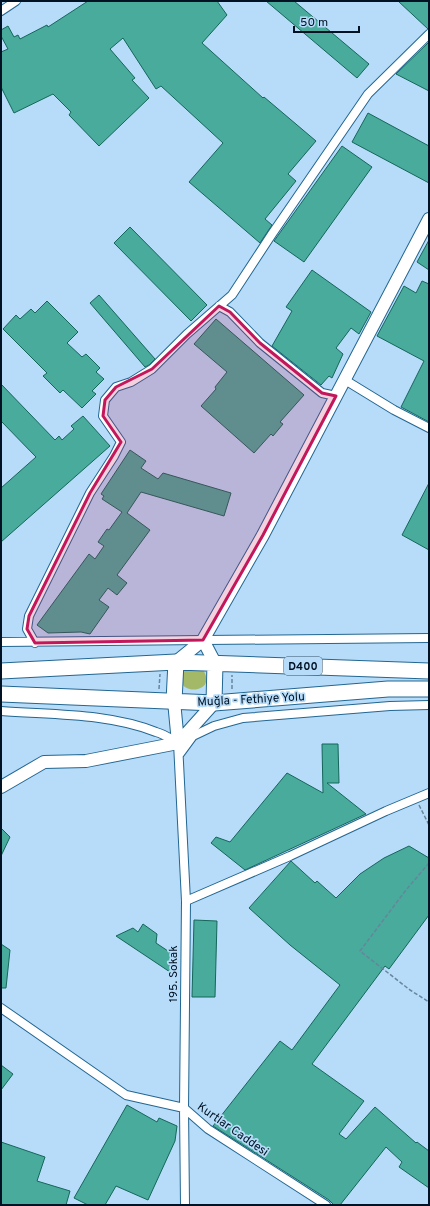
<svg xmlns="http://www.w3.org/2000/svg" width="430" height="1206" font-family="Overpass,sans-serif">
<rect width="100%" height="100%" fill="#b6dcf9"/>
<path fill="#a3b967" d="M 185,670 L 203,670 C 220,696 167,696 185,670 Z"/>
<path fill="#48ab9b" stroke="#15665b" d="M 88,1 L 217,1 L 227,15 L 202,43 L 263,98 L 264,97 L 316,141 L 288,174 L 296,181 L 265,219 L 272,225 L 260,243 L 189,182 L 223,143 L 161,86 L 156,89 L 123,38 L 110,49 L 135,78 L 132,80 L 149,98 L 99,146 L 69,115 L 71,112 L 53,94 L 14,113 L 1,87 L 1,52 L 8,49 L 1,36 L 1,30 L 8,26 L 14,37 L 18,35 L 20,39 L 47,25 L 48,27 Z
M 266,1 L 294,1 L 369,64 L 357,78 Z
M 398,1 L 429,1 L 429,29 L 428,29 Z
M 429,42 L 429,91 L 396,74 Z
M 368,113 L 429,146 L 429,183 L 352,142 Z
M 342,146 L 372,167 L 304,262 L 274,241 Z
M 130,227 L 207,305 L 191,321 L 114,243 Z
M 429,240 L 429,270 L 417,262 Z
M 312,270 L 371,312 L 359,334 L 351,328 L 336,348 L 343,354 L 332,378 L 329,376 L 321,385 L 272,346 L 292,311 L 286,307 Z
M 422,281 L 429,284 L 429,422 L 401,407 L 424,361 L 377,336 L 404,286 L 416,293 Z
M 99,295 L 155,359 L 149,365 L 145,367 L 90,303 Z
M 47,301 L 78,332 L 67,343 L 82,357 L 86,354 L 100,368 L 96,372 L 104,379 L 92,391 L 96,394 L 82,408 L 63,390 L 60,393 L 43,376 L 47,373 L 3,329 L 16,315 L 20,319 L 31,309 L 35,313 Z
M 216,319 L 304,395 L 280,422 L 283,424 L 273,436 L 271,434 L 254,453 L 201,406 L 216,389 L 215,387 L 227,372 L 194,344 Z
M 1,384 L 55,440 L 59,436 L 62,440 L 74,429 L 71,426 L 83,416 L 110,446 L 1,542 L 1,488 L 36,457 L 1,421 Z
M 130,450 L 146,461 L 141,468 L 158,479 L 163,473 L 231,493 L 224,516 L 141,492 L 127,513 L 150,530 L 117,575 L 127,583 L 117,595 L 108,588 L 99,600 L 109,607 L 90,634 L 81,632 L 48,633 L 37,625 L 89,554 L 95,559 L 104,546 L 98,542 L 107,529 L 109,530 L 122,512 L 102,499 L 104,496 L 101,494 Z
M 429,483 L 429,550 L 402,535 Z
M 322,744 L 338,744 L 339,783 L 327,783 L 366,814 L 245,870 L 211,843 L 216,837 L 230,842 L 287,773 L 323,793 Z
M 1,828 L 10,837 L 1,856 Z
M 409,846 L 429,858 L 429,915 L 389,969 L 385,966 L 312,1064 L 364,1101 L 339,1134 L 346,1139 L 375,1107 L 416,1143 L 417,1142 L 429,1151 L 429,1188 L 399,1167 L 402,1162 L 386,1147 L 340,1205 L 334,1205 L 329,1200 L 213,1126 L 280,1041 L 292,1050 L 340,985 L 290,945 L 249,908 L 291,861 L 315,883 L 317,881 L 336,898 L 360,874 L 384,858 Z
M 194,920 L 217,921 L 215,997 L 192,997 Z
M 143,924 L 157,934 L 156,943 L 177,957 L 176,976 L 116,936 L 133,928 L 138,932 Z
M 1,944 L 10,950 L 6,988 L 1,988 Z
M 1,1065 L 13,1074 L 1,1090 Z
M 127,1105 L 157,1122 L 159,1118 L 177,1126 L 175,1141 L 148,1200 L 116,1186 L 105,1205 L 88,1205 L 74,1198 Z
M 1,1142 L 45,1157 L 37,1181 L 70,1191 L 66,1205 L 1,1205 Z"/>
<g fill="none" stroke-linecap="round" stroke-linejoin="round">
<g stroke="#236691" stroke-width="10">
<path id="street" d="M 1,11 L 16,1
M 219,306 L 230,312 L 260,343 L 322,393 L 336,396
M 345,380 L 394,410 L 429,428
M 1,642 L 429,638
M 35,643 L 27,629 L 29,616 L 90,493 L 114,456 L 121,442 L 103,416 L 105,400 L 116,387 L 131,382 L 152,369 L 187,334 L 232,295 L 272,234 L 368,94 L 429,34
M 1,711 C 52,715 108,713 156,732 C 164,734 171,739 178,743 L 186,901 L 184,1108 L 185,1205
M 179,755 L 193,736 L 214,726 L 243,718 L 390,706 L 429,705
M 186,901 L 290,856 L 386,811 L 429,793
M 1,1008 L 126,1095 L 184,1108 L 208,1129 L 326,1205"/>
</g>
<g stroke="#236691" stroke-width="14">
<path id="secondary" d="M 203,640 L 215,663
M 176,662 L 203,640 L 263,535 L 429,219
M 174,701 L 178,743
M 178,743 L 214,703
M 1,787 L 44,762 L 86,761 L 178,743"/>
</g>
<g stroke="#236691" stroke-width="17">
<path id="highway" d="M 1,671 L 176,662 L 429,671
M 1,694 L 214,703 L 388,689 L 429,689
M 174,701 L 176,662
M 214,703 L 215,663"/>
</g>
<path stroke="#67859d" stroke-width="1.5" stroke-dasharray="4 2" stroke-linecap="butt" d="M 159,689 L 160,674
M 232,689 L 232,675
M 419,805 L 429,825
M 429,863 L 406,890 L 360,951 L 410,990 L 429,1002"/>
<use href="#street" stroke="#fff" stroke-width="8"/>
<use href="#secondary" stroke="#fff" stroke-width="12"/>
<use href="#highway" stroke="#fff" stroke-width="15"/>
</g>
<path fill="#c2185b" fill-opacity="0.2" stroke="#c2185b" stroke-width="3" stroke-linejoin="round" d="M 219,306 L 230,312 L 260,343 L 322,393 L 336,396 L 263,535 L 203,640 L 35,643 L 27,629 L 29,616 L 90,493 L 121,442 L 103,416 L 105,400 L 116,387 L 152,369 Z"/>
<g text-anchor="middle" stroke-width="3.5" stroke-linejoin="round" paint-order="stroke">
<rect fill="#b6dcf9" stroke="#374f63" stroke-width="1" x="284" y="657" width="38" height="18" rx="3"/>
<g font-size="11" font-weight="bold" fill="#001223">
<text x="303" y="670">D400</text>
</g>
<g font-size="12" fill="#001223" stroke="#b6dcf9">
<text transform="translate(251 699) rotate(-3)" y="4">Muğla - Fethiye Yolu</text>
<text transform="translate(173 974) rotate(-90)" y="4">195. Sokak</text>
<text transform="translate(233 1129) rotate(35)" y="4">Kurtlar Caddesi</text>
</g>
</g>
<rect width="430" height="1206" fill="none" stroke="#001223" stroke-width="4"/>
<path d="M294 26v6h65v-6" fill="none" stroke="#001223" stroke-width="2"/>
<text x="300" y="26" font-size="12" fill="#001223" stroke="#b6dcf9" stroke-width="3" paint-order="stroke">50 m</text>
</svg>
